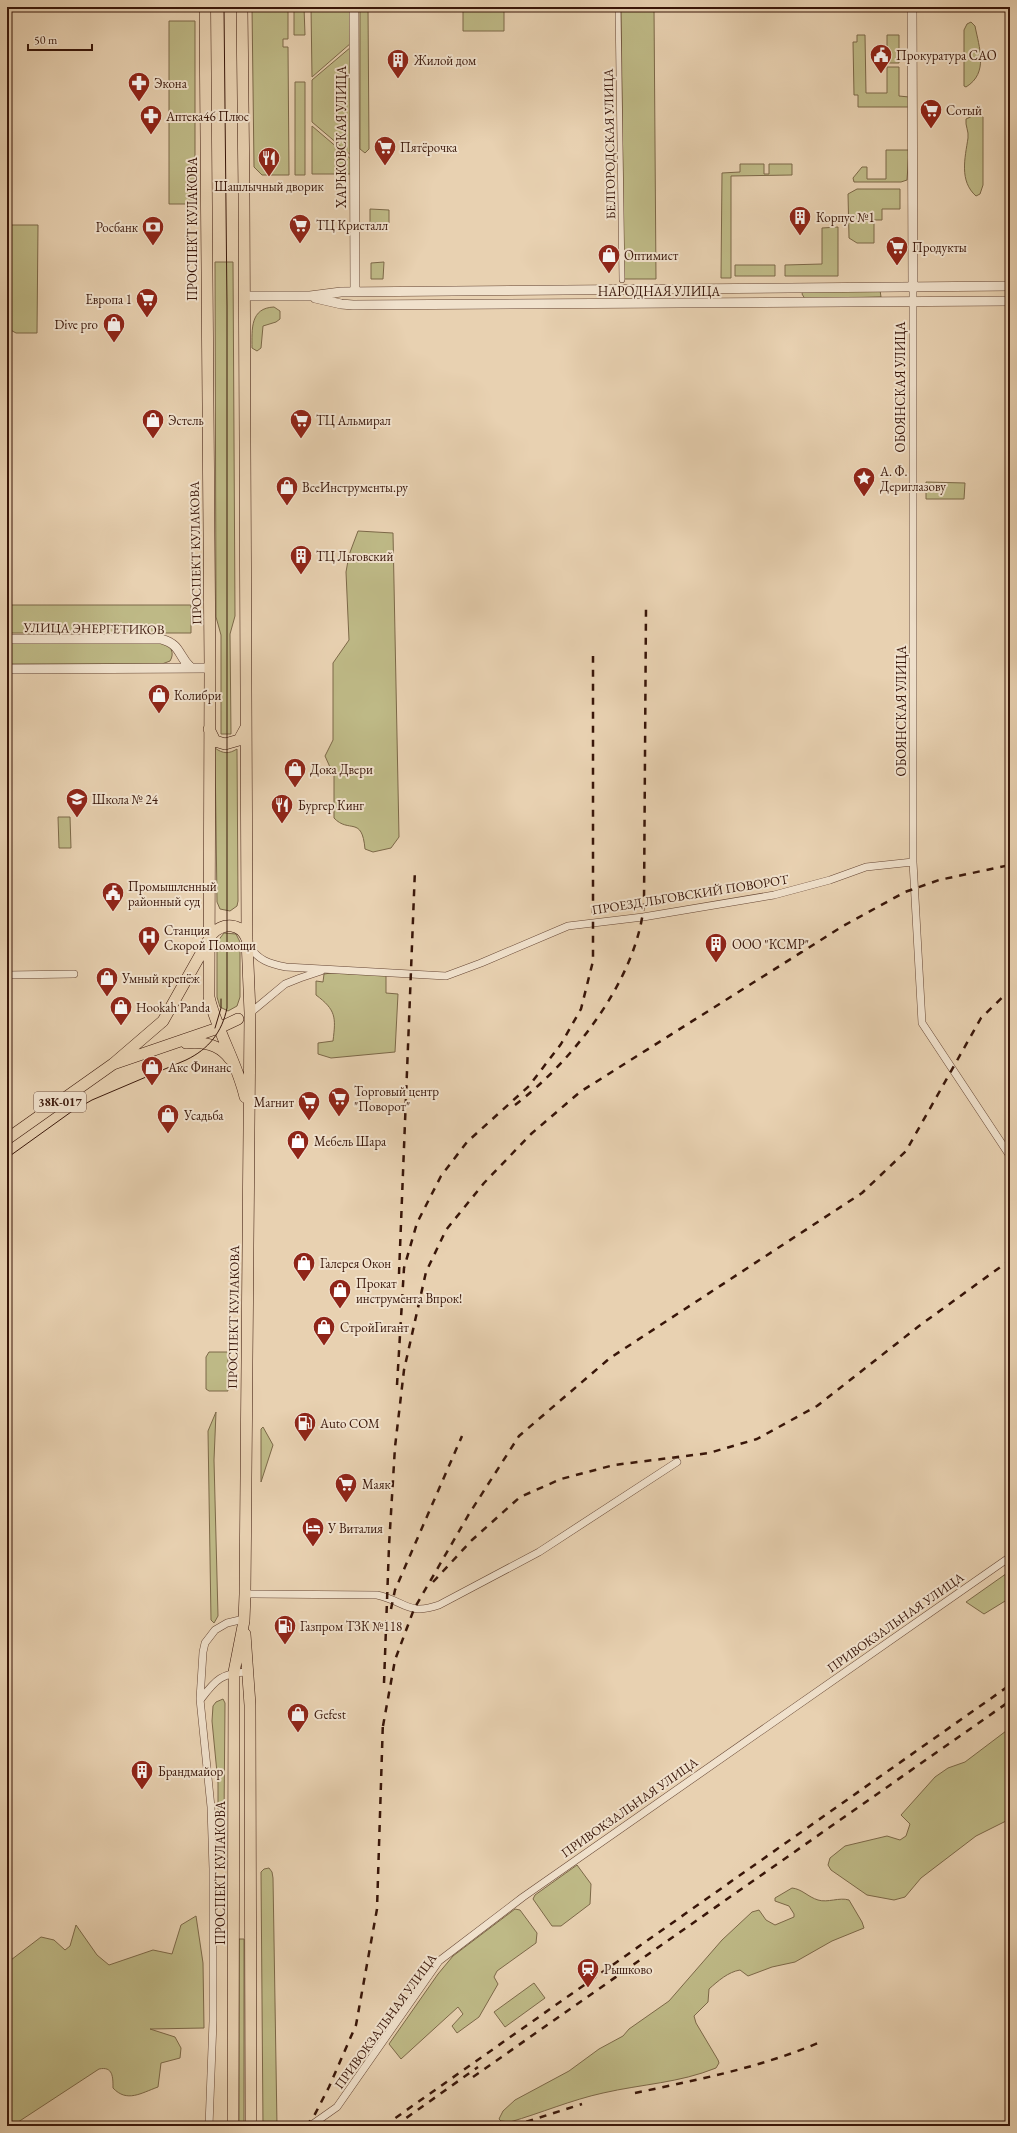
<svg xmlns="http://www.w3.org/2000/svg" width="1017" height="2133" font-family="'EB Garamond',serif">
<rect width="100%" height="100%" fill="#e8d1b1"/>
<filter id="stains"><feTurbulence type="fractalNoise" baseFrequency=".005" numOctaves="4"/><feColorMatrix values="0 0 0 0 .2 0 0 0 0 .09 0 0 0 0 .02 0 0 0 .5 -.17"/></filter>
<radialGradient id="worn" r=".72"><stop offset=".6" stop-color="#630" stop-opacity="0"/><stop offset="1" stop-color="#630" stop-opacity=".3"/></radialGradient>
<path fill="#beb986" stroke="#7c6848" d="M 252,7 L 288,7 L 288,39 L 283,39 L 283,47 L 288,47 L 289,175 L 262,175 L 254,167 Z
M 294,7 L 304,7 L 305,35 L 294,35 Z
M 311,7 L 351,7 L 351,43 L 312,77 Z
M 360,7 L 368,7 L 369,149 L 365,153 L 360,149 Z
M 463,7 L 504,7 L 504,31 L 463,31 Z
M 621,7 L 654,7 L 656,279 L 624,279 Z
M 169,21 L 195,21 L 195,204 L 169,204 Z
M 971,22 L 975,26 C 979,47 989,73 966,87 L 964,86 L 964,30 L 967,24 Z
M 857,35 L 865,35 L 866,93 L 887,93 L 887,67 L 899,67 L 899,96 L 909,97 L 909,107 L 858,107 L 858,95 L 854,95 L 853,42 L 857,42 Z
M 887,35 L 899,35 L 899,63 L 887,63 Z
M 351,47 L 352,156 L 312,122 L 312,80 Z
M 295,82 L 305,82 L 305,175 L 295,175 Z
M 979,113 L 983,117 L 983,185 L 980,194 L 976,196 C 959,181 965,158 968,138 C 969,131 965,126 966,119 Z
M 312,126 L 352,160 L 352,174 L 312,174 Z
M 886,150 L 909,150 L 907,180 L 901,182 L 854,182 L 853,178 L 862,167 L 867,167 L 867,179 L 886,179 Z
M 740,164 L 764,164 L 764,174 L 769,174 L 769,164 L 792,164 L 792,175 L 731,176 L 731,278 L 721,278 L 722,173 L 740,172 Z
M 857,189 L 900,189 L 900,209 L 882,209 L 882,220 L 874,220 L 874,243 L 857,243 L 849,238 L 848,194 Z
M 370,209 L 389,210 L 389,223 L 370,223 Z
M 7,225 L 38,225 L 37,333 L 16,333 L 7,328 Z
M 838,227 L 838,276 L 785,276 L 785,265 L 822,264 L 822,228 Z
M 215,262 L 233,262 L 235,616 L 230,634 L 231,734 L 221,734 L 221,635 L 216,617 Z
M 384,262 L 383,279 L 371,279 L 371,263 Z
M 735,265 L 775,265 L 775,276 L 735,276 Z
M 880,290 L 881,297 L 805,299 L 802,294 L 803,291 Z
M 274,307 L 280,311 L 280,319 L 276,322 L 263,326 L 261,348 L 257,351 L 252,348 C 252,329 250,308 274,307 Z
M 926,482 L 965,483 L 964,499 L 926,499 Z
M 358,531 L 393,533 L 399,837 L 391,848 L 373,852 L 365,849 C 362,815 349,834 334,818 L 334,776 L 325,756 L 333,740 L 333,663 L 349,640 L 346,572 L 349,555 Z
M 7,605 L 191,605 L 191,633 L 7,633 Z
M 7,643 L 162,643 C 171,645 175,653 170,661 L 162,664 L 7,664 Z
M 215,748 C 223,754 229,754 237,749 L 238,901 L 237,906 L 230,911 L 220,909 L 217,902 Z
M 58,817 L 70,817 L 71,848 L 59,848 Z
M 224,933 L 236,934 L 240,942 L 240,997 L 237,1006 L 228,1011 L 220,1007 L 217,997 L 217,942 Z
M 331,973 L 386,975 L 386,993 L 398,994 L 395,1052 L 331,1058 L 318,1054 L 318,1043 L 333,1041 C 336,1017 336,1010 316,995 L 316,981 L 323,982 L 324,974 Z
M 209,1352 L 228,1352 L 228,1391 L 209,1391 L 206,1389 L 206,1357 Z
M 216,1412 L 214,1460 L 218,1616 L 214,1623 L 211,1620 L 208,1431 Z
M 263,1427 L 273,1445 L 261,1482 L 261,1429 Z
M 1010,1571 L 1010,1598 L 984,1614 L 966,1602 Z
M 223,1699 L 225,1703 L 224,1821 L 218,1821 L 218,1783 L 212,1721 L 213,1706 L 216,1702 Z
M 1010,1728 L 1010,1819 L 976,1836 L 921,1878 L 905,1897 L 894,1900 L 867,1895 L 831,1870 L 828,1865 L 830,1858 L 845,1846 L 887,1836 L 900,1840 L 906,1836 L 910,1824 L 901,1815 L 935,1777 L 948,1768 L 965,1762 Z
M 577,1865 L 591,1884 L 590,1904 L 561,1926 L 552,1926 L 533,1899 L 535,1895 Z
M 269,1868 L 272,1872 L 273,1878 L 277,2126 L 263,2126 L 261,1872 L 264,1869 Z
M 792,1888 C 802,1889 808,1897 818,1900 C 828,1903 839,1897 849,1900 L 862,1922 L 864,1928 L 832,1941 L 795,1962 L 772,1967 L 748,1976 L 740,1970 C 728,1972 718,1981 709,1989 L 708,2002 L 694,2016 L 696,2023 L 718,2060 L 719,2063 L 716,2068 C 679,2083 642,2084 603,2093 C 571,2100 541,2113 510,2122 L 501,2121 L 499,2119 L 503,2111 L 515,2100 L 569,2071 L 599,2049 L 623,2036 L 629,2029 L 669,2001 L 722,1940 L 752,1912 L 759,1910 L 766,1920 L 775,1925 L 794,1917 L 794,1914 L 789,1906 L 775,1901 L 775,1898 Z
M 515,1909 L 520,1910 L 537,1933 L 536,1943 L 497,1971 L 494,1977 L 498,1984 L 479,2017 L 457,2033 L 452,2026 L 463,2014 L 458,2007 L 401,2059 L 389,2044 L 438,1974 L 453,1956 Z
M 196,1916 L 203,1963 L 204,2028 L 150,2029 L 175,2037 L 181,2048 L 180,2058 L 161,2063 L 158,2087 C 141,2093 127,2103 113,2088 C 113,2077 113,2066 99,2069 L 12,2126 L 7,2126 L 7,1963 L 41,1937 L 54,1940 L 65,1950 L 70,1946 L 76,1925 L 97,1955 L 109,1965 L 153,1950 L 172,1954 L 181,1925 Z
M 239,1939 L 244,1939 L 244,2126 L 239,2126 Z
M 534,1983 L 545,1998 L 505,2027 L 494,2012 Z"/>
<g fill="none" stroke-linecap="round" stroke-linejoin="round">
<g stroke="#654533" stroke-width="6">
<path id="pedestrian" d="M 618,7 L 622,280"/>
</g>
<g stroke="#654533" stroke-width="8">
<path id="minor" d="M 913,286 L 913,862 L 922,1023 L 1010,1156
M 249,945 C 257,960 270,964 286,967 L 446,976 L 481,963 L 568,926 L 643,917 L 774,895 L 830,880 L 866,867 L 913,862
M 7,975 L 74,974
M 250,1013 L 285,984 L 300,978 L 321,971
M 245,1594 L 377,1595 C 405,1601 408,1616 439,1605 L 539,1552 L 677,1462
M 201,1699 C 216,1679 222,1673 248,1672
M 209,2126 L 213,2021 L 213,1869 L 211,1807 L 200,1699 L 203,1652 L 205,1643 L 215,1630 L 227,1623 L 244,1619
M 310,2126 L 337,2107 L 439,1961 L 523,1897 L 1010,1557"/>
</g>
<g stroke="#654533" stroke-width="10">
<path id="tertiary" d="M 354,7 L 355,292
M 912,7 L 913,286
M 245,296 L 310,296 L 341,292 L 1010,286
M 315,298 L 341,304 L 353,305 L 1010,301
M 7,639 L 161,639 C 182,645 177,655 191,668
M 7,669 L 210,668"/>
</g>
<g stroke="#391609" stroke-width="12">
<path id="primary" d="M 205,7 L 210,668 L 209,997 C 217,1032 237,1062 245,1097
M 242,7 L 244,195 L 247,938
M 209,729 L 215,741 L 225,744 L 239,740 L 245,729
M 186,1043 C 203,1041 220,1045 230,1059
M 113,1064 L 163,1021 L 212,934 C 224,922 241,923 247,939 L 250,1013 L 245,1594 L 244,1621 L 234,1672 L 233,2126
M 7,1139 L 113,1064 L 221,1027 L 238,1019
M 245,1634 L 250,1705 L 251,2126"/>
</g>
<use href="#pedestrian" stroke="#f0e1cc" stroke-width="5"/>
<use href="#minor" stroke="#f0e1cc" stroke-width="7"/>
<use href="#tertiary" stroke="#f0e1cc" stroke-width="9"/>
<use href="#primary" stroke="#e8d1b1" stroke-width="11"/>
<path stroke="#391609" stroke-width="1" d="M 215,1028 L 221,1008 L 221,999
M 7,1158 L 71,1112 L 92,1100 L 186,1060 C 209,1049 222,1032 227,1008 L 227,306 L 224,7"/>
<path stroke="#391609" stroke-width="2.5" stroke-dasharray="7 7" stroke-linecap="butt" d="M 515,1105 C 573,1061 638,978 644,903 L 646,607
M 399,1274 L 415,869
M 397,1385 L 404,1268 L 417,1223 L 441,1176 L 467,1142 L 529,1086 L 561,1044 L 581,1009 L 593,961 L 593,656
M 433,1582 L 472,1540 L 520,1497 L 561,1479 L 614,1465 L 709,1453 L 757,1439 L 817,1406 L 919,1326 L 1010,1260
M 391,1609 L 395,1590 L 462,1436
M 384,1683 L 389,1546 L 395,1447 L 404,1370 L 426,1272 L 446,1230 L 484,1183 L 531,1134 L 580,1092 L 843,926 L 905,892 L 939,880 L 1010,865
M 383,1726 L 395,1660 L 414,1609 L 469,1514 L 519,1436 L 610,1358 L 862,1193 L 906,1151 L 981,1018 L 1010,990
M 473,2077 L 1010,1701
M 635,2093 C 696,2080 759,2068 818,2043
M 306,2126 L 314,2116 L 329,2087 L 356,2025 L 377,1909 L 383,1720
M 384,2126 L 1010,1685
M 395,2126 L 478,2067
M 513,2126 L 582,2104"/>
</g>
<defs>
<g id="civic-pin" transform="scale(1.15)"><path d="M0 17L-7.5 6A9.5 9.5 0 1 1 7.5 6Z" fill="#8f2418" stroke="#f0e1cc"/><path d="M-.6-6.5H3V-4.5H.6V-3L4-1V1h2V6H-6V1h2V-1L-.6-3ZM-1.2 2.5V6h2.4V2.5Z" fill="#fff"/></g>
<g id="building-pin" transform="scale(1.15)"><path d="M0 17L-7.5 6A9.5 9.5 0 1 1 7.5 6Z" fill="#8f2418" stroke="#f0e1cc"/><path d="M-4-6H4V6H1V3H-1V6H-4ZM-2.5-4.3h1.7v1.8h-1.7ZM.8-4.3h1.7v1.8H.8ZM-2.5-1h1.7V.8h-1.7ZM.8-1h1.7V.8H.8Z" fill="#fff"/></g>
<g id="pharmacy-pin" transform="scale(1.15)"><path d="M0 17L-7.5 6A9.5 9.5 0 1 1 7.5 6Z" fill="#8f2418" stroke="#f0e1cc"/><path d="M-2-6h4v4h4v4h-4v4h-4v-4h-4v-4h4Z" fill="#fff"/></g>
<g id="supermarket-pin" transform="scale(1.15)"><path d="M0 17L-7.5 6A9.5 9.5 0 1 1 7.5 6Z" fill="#8f2418" stroke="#f0e1cc"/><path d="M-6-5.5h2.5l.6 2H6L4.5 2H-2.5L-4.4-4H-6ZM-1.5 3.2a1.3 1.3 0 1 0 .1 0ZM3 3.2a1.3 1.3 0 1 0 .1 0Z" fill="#fff"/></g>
<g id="restaurant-pin" transform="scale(1.15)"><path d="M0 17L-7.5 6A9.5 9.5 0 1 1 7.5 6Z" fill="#8f2418" stroke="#f0e1cc"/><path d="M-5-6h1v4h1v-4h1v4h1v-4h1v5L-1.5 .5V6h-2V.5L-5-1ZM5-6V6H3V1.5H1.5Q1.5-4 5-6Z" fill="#fff"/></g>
<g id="bank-pin" transform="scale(1.15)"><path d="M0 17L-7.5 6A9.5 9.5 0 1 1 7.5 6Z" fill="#8f2418" stroke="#f0e1cc"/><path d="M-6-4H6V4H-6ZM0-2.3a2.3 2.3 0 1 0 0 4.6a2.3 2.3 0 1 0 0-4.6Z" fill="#fff"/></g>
<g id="shop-pin" transform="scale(1.15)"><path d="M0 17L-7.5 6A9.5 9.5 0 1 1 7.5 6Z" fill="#8f2418" stroke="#f0e1cc"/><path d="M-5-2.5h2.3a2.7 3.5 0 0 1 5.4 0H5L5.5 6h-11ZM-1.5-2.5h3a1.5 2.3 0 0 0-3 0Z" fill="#fff"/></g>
<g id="sight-pin" transform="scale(1.15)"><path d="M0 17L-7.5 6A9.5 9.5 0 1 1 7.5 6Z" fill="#8f2418" stroke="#f0e1cc"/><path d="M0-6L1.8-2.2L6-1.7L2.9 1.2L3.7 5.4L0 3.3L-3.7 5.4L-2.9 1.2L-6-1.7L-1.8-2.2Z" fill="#fff"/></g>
<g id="school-pin" transform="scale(1.15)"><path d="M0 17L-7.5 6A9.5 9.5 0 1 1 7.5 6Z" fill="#8f2418" stroke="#f0e1cc"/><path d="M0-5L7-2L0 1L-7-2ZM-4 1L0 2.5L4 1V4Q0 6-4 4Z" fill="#fff"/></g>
<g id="hospital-pin" transform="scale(1.15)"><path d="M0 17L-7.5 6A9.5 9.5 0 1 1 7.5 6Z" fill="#8f2418" stroke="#f0e1cc"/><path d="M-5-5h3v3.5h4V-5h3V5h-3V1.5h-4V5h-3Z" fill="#fff"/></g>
<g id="fuel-pin" transform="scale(1.15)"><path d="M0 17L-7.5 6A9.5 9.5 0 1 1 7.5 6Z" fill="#8f2418" stroke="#f0e1cc"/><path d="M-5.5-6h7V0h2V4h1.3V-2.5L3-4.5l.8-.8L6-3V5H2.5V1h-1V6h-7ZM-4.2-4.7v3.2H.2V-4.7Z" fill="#fff"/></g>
<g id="hotel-pin" transform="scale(1.15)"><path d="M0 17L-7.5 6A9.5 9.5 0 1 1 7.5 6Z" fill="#8f2418" stroke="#f0e1cc"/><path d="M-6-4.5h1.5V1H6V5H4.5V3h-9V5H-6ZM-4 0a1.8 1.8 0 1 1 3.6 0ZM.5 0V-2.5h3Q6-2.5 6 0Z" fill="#fff"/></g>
<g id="station-pin" transform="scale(1.15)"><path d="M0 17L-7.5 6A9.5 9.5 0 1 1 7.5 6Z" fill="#8f2418" stroke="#f0e1cc"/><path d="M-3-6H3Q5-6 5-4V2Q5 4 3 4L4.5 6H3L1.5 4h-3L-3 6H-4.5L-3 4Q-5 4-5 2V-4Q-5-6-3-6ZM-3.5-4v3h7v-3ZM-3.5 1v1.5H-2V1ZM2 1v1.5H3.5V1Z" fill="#fff"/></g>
</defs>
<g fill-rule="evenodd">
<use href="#civic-pin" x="881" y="55"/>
<use href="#building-pin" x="398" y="60"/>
<use href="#pharmacy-pin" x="139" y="83"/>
<use href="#supermarket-pin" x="931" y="110"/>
<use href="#pharmacy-pin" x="151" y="116"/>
<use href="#supermarket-pin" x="385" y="147"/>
<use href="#restaurant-pin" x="269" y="158"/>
<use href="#building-pin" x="800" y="217"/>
<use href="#supermarket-pin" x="300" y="225"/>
<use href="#bank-pin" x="153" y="227"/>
<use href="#supermarket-pin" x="897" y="247"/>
<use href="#shop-pin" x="609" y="255"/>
<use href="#supermarket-pin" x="147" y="299"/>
<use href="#shop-pin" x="114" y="324"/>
<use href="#shop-pin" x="153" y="420"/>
<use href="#supermarket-pin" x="301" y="420"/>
<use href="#sight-pin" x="864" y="478"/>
<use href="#shop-pin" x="287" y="487"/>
<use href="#building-pin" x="301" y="556"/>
<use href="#shop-pin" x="159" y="695"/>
<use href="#shop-pin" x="295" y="769"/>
<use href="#school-pin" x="77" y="799"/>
<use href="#restaurant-pin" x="282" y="805"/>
<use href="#civic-pin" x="113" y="893"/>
<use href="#hospital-pin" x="149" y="937"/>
<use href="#building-pin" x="716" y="944"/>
<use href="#shop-pin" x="107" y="978"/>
<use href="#shop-pin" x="121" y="1007"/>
<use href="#shop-pin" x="152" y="1067"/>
<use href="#supermarket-pin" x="339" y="1098"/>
<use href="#supermarket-pin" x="309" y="1102"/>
<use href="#shop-pin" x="168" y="1115"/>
<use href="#shop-pin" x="298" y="1141"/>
<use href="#shop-pin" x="304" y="1263"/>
<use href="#shop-pin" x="340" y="1290"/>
<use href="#shop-pin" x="324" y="1327"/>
<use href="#fuel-pin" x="305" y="1423"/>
<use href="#supermarket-pin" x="346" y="1484"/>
<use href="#hotel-pin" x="313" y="1528"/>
<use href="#fuel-pin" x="285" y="1626"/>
<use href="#shop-pin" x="298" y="1714"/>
<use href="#building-pin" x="142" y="1771"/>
<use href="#station-pin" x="588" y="1969"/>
</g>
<g text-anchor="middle" stroke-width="4" stroke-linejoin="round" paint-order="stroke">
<rect fill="#f0e1cc" stroke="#705344" stroke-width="1" x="34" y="1092" width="52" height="20" rx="3"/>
<g font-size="12" font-weight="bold" fill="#391609">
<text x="60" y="1106">38К-017</text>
</g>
<g font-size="13" fill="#391609" stroke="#f0e1cc" text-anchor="start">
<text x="896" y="60">Прокуратура САО</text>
<text x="414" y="65">Жилой дом</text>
<text x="154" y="88">Экона</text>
<text x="946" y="115">Сотый</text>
<text x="166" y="121">Аптека46 Плюс</text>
<text x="400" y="152">Пятёрочка</text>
<text x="269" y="191" text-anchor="middle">Шашлычный дворик</text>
<text x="816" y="222">Корпус №1</text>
<text x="316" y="230">ТЦ Кристалл</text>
<text x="138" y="232" text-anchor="end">Росбанк</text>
<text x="912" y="252">Продукты</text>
<text x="624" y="260">Оптимист</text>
<text x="132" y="304" text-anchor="end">Европа 1</text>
<text x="98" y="329" text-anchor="end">Dive pro</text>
<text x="168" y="425">Эстель</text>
<text x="316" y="425">ТЦ Альмирал</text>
<text x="880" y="476">А. Ф.<tspan x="880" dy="15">Дериглазову</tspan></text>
<text x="302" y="492">ВсеИнструменты.ру</text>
<text x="316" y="561">ТЦ Льговский</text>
<text x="174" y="700">Колибри</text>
<text x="310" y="774">Дока Двери</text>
<text x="92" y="804">Школа № 24</text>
<text x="298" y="810">Бургер Кинг</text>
<text x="128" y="891">Промышленный<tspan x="128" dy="15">районный суд</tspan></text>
<text x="164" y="935">Станция<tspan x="164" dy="15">Скорой Помощи</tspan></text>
<text x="732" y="949">ООО "КСМР"</text>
<text x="122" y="983">Умный крепёж</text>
<text x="136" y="1012">Hookah Panda</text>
<text x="168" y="1072">Акс Финанс</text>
<text x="354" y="1096">Торговый центр<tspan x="354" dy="15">"Поворот"</tspan></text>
<text x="294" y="1107" text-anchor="end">Магнит</text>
<text x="184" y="1120">Усадьба</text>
<text x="314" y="1146">Мебель Шара</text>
<text x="320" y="1268">Галерея Окон</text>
<text x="356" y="1288">Прокат<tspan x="356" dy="15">инструмента Впрок!</tspan></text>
<text x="340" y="1332">СтройГигант</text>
<text x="320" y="1428">Auto COM</text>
<text x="362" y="1489">Маяк</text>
<text x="328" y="1533">У Виталия</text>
<text x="300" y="1631">Газпром ТЗК №118</text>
<text x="314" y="1719">Gefest</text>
<text x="158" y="1776">Брандмайор</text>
<text x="604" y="1974">Рышково</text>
</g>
<g font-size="13" fill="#391609" stroke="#f0e1cc">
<text transform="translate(341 137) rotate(-90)" y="5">ХАРЬКОВСКАЯ УЛИЦА</text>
<text transform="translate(609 144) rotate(-91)" y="5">БЕЛГОРОДСКАЯ УЛИЦА</text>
<text transform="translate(192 229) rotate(-90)" y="5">ПРОСПЕКТ КУЛАКОВА</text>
<text x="659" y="296">НАРОДНАЯ УЛИЦА</text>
<text transform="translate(900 387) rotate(-90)" y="5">ОБОЯНСКАЯ УЛИЦА</text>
<text transform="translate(195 553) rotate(-91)" y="5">ПРОСПЕКТ КУЛАКОВА</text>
<text transform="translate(94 628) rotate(1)" y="5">УЛИЦА ЭНЕРГЕТИКОВ</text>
<text transform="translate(901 711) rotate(-90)" y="5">ОБОЯНСКАЯ УЛИЦА</text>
<text transform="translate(690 894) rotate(-9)" y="5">ПРОЕЗД ЛЬГОВСКИЙ ПОВОРОТ</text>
<text transform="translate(233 1317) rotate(-89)" y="5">ПРОСПЕКТ КУЛАКОВА</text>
<text transform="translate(895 1622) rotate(-35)" y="5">ПРИВОКЗАЛЬНАЯ УЛИЦА</text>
<text transform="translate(629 1807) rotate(-35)" y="5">ПРИВОКЗАЛЬНАЯ УЛИЦА</text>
<text transform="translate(220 1873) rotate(-90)" y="5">ПРОСПЕКТ КУЛАКОВА</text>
<text transform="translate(385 2021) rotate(-54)" y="5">ПРИВОКЗАЛЬНАЯ УЛИЦА</text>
</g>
</g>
<rect width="1017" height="2133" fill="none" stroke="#e8d1b1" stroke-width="24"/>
<rect x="8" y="8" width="1001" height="2117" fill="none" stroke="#391609" stroke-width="2"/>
<rect x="12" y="12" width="993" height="2109" fill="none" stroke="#391609"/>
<path d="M28 44v6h64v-6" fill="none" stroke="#391609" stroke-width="2"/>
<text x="34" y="44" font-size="12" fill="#391609" stroke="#f0e1cc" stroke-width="3" paint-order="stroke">50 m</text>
<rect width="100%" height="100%" filter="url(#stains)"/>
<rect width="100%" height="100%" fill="url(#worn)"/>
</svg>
